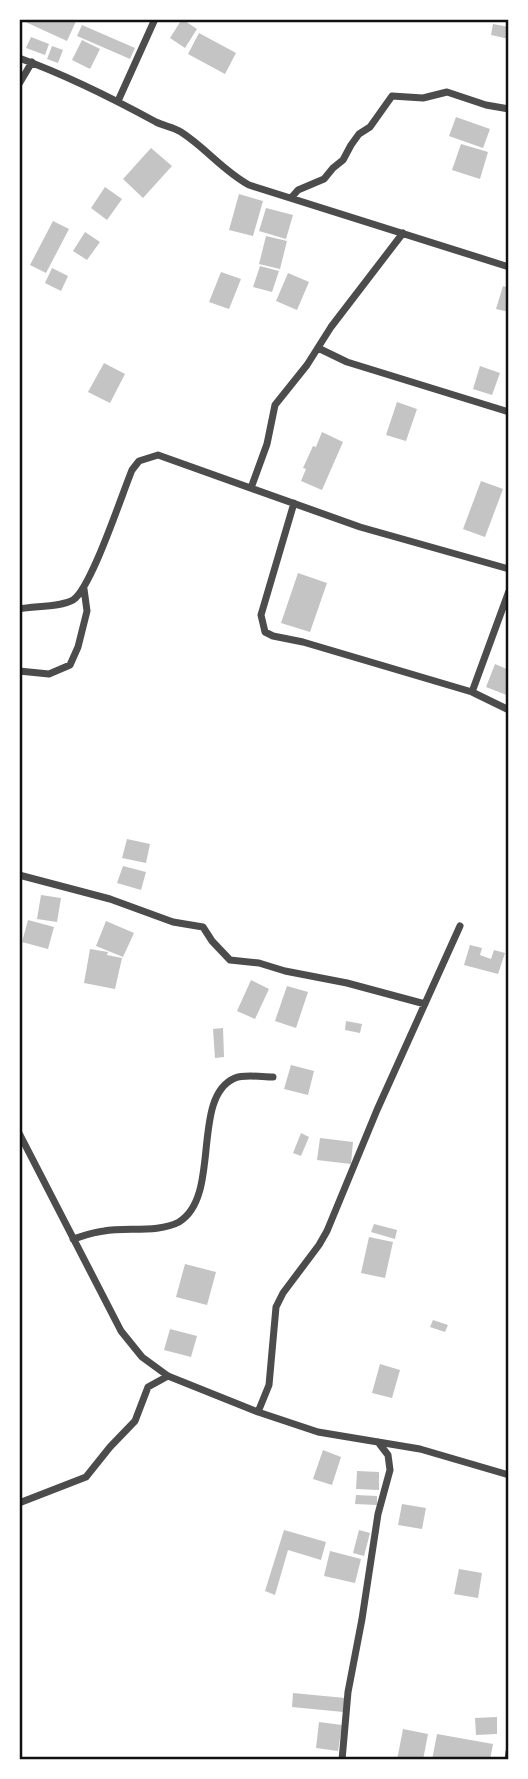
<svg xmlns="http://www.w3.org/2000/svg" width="528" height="1779" font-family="'Fira Sans Condensed',sans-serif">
<rect width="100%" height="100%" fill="#fff"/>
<path fill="#c4c4c4" d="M 19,19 L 77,19 L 67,41 Z
M 182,19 L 197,29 L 185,48 L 170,38 Z
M 493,24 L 509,27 L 509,39 L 491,35 Z
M 82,25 L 135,48 L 130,59 L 77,36 Z
M 199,33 L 236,53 L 225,74 L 188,54 Z
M 31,37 L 49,44 L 45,55 L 26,48 Z
M 82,40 L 100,49 L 90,69 L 72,60 Z
M 52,46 L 63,50 L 58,63 L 47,59 Z
M 456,117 L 490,129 L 483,148 L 449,136 Z
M 461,144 L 488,152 L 480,179 L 452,170 Z
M 151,148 L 172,166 L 143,198 L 123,179 Z
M 105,187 L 122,199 L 107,220 L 91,208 Z
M 239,194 L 263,201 L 253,236 L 229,230 Z
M 266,208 L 293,215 L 286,239 L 259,231 Z
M 53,221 L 69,229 L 46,273 L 30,265 Z
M 85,232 L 100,242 L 87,260 L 73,251 Z
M 266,236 L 287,241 L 280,269 L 259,264 Z
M 260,266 L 279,271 L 272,292 L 253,287 Z
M 52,268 L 68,276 L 61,291 L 45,283 Z
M 221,272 L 241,279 L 229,309 L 209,302 Z
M 288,273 L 309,282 L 297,310 L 276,301 Z
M 503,286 L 509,288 L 509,312 L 496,309 Z
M 104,363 L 125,374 L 110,403 L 88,392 Z
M 480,366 L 500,373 L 492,395 L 473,389 Z
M 397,402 L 417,409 L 406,441 L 386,435 Z
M 322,432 L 343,442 L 322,490 L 301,481 L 306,469 L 303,468 L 313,446 L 316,447 Z
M 481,481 L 503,489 L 485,537 L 463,529 Z
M 298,573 L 327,583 L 310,632 L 281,623 Z
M 495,664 L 509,670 L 509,696 L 486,687 Z
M 127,839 L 150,844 L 146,863 L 122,858 Z
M 123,866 L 146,872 L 141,890 L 117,883 Z
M 41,895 L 61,898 L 57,922 L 37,919 Z
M 28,920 L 54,927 L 48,949 L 22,942 Z
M 106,921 L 134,933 L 123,957 L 96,946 Z
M 470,945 L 482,948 L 480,955 L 491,959 L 494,950 L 505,953 L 498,974 L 464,965 Z
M 90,949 L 108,952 L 107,955 L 122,958 L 115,989 L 84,983 Z
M 251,980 L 269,989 L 255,1019 L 237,1011 Z
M 287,986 L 308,992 L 296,1028 L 275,1021 Z
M 346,1021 L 362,1024 L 360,1033 L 345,1030 Z
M 223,1028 L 224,1057 L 215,1058 L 213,1029 Z
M 291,1065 L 314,1071 L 308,1095 L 284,1089 Z
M 301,1133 L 309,1137 L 301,1156 L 293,1153 Z
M 320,1138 L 353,1142 L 351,1164 L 317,1160 Z
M 374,1224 L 397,1230 L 395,1239 L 371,1232 Z
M 369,1237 L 393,1242 L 385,1278 L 361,1273 Z
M 185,1264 L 216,1272 L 207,1305 L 176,1297 Z
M 433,1320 L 448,1325 L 445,1332 L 430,1327 Z
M 170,1329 L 197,1336 L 191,1357 L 164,1350 Z
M 380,1364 L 400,1370 L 392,1398 L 372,1393 Z
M 323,1450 L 341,1457 L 332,1485 L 313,1479 Z
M 357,1471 L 379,1472 L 379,1490 L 356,1489 Z
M 356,1495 L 377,1496 L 377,1505 L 355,1504 Z
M 402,1504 L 426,1508 L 422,1529 L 398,1525 Z
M 284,1530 L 326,1542 L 321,1560 L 288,1550 L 275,1595 L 265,1591 Z
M 359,1530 L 370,1533 L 364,1556 L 353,1553 Z
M 330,1551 L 361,1559 L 355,1583 L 324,1576 Z
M 459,1569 L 482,1573 L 478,1598 L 454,1594 Z
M 293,1693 L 345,1698 L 343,1712 L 292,1707 Z
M 497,1717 L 497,1734 L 476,1735 L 475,1718 Z
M 319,1722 L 342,1725 L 338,1751 L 316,1748 Z
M 403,1729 L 428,1734 L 423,1760 L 397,1760 Z
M 437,1734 L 493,1744 L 490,1760 L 432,1760 Z"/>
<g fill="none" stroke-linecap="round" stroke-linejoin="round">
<path stroke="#4c4c4c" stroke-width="7" d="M 19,58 C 66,75 112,98 156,122 C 164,126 173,127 181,132 C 206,148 222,170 249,185 L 509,267
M 19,84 L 32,62
M 118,101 L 155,19
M 291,198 L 298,190 L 324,179 L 333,168 L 343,160 L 351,145 L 359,134 L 370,127 L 392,96 L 423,98 L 447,92 L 486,105 L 509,109
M 318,348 L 347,362 L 509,412
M 251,488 L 267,444 L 275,405 L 307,365 L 331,327 L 403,233
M 294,503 L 261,615 L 265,632 L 273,636 L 303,642 L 472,692
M 509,591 L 472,692 L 509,710
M 19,609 C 35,606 61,607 73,600 C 91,589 122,494 132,470 L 139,461 L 158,455 L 360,527 L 509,569
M 19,671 L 49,674 L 70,665 L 78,647 L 87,611 L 84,589
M 19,875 L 110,899 L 173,922 L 203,927 L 212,941 L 230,960 L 259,963 L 285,971 L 347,983 L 425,1004
M 19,1133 L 121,1331 L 142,1357 L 168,1376 L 258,1412 L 318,1432 L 420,1449 L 509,1475
M 73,1239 C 83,1236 94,1232 104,1231 C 126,1227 159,1233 179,1222 C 222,1196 190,1097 235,1078 C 244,1074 262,1077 273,1077
M 258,1412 L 269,1385 L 276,1307 L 283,1293 L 319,1245 L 327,1231 L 377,1110 L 460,926
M 19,1503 L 86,1477 L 110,1447 L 135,1421 L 148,1387 L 168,1376
M 342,1760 L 348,1692 L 362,1619 L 378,1514 L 390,1470 L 388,1455 L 378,1442
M 508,1760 L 509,1752"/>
</g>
<rect width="528" height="1779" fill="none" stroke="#ffffff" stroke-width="42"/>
<rect x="21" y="21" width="486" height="1737" fill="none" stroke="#111" stroke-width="2.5"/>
</svg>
